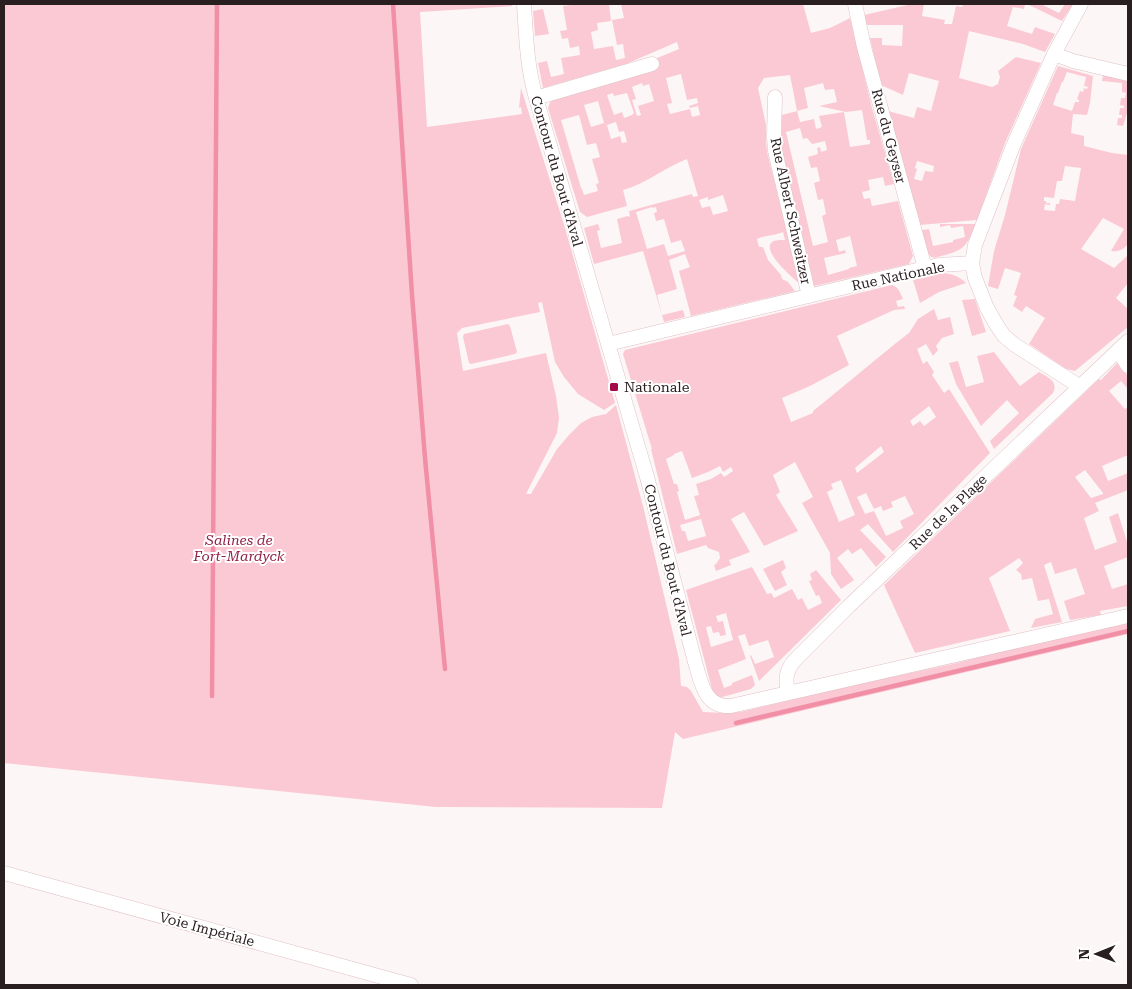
<svg xmlns="http://www.w3.org/2000/svg" width="1132" height="989" font-family="'Roboto Serif',serif">
<rect width="100%" height="100%" fill="#fdf6f7"/>
<path fill="#fbc9d3" fill-rule="evenodd" d="M 4,4 L 512,4 L 512,6 L 420,12 L 427,127 L 522,114 L 521,107 L 519,108 L 521,88 L 565,228 L 615,403 L 604,410 L 578,394 L 564,377 L 555,362 L 542,302 L 538,303 L 540,312 L 462,328 L 457,333 L 463,371 L 546,353 L 556,396 L 559,418 L 557,433 L 526,494 L 531,494 L 557,449 L 569,435 L 581,423 L 592,417 L 606,414 L 616,405 L 643,506 L 679,659 L 681,686 L 687,687 L 691,691 L 703,712 L 725,713 L 740,712 L 840,688 L 953,664 L 1086,631 L 1128,622 L 1128,634 L 683,739 L 675,732 L 662,808 L 436,807 L 4,763 Z
M 579,4 L 609,4 L 611,21 L 597,23 L 598,30 L 591,32 L 594,49 L 613,46 L 616,60 L 625,58 L 623,44 L 617,45 L 612,20 L 624,18 L 621,4 L 803,4 L 811,33 L 830,28 L 850,18 L 872,108 L 894,184 L 885,186 L 883,177 L 868,180 L 870,190 L 862,192 L 864,199 L 870,198 L 872,206 L 898,201 L 913,256 L 909,264 L 814,286 L 780,144 L 780,123 L 782,115 L 797,111 L 790,75 L 764,78 L 758,88 L 766,125 L 766,140 L 767,152 L 800,284 C 793,278 761,251 772,242 C 775,240 781,240 785,240 L 783,232 C 774,236 765,235 757,239 L 759,247 L 763,247 L 768,260 L 781,275 L 782,279 L 788,282 L 795,291 L 691,316 L 679,271 L 690,267 L 685,254 L 669,260 L 677,289 L 657,295 L 662,315 L 683,310 L 685,317 L 664,322 L 643,251 L 594,264 L 584,228 L 598,224 L 600,230 L 597,231 L 601,248 L 622,243 L 617,219 L 628,216 L 630,217 L 629,211 L 692,194 L 693,197 L 698,196 L 687,159 C 665,167 646,184 623,190 L 627,206 L 587,217 L 580,212 L 548,108 L 551,100 L 650,61 L 679,49 L 677,42 L 626,64 L 543,88 L 538,63 L 547,61 L 551,77 L 564,74 L 561,58 L 580,55 L 579,46 L 570,48 L 568,38 L 562,39 L 560,31 L 567,30 L 563,6 ZM 681,74 L 687,100 L 697,98 L 698,103 L 689,106 L 690,108 L 698,106 L 700,115 L 692,117 L 690,109 L 670,114 L 667,104 L 672,103 L 666,78 ZM 642,83 L 643,86 L 649,84 L 654,101 L 638,106 L 641,115 L 637,116 L 632,100 L 636,99 L 632,87 ZM 823,83 L 825,90 L 834,89 L 837,102 L 819,106 L 846,112 L 862,110 L 867,140 L 870,140 L 870,144 L 850,147 L 844,112 L 819,116 L 822,127 L 816,129 L 814,119 L 800,122 L 797,111 L 808,108 L 804,88 ZM 613,93 L 614,96 L 627,93 L 634,113 L 632,115 L 624,118 L 622,112 L 614,115 L 607,95 ZM 598,101 L 604,123 L 591,127 L 584,105 ZM 579,115 L 587,145 L 596,143 L 600,157 L 592,159 L 599,183 L 596,184 L 598,191 L 584,195 L 582,189 L 581,188 L 561,120 ZM 616,122 L 619,132 L 624,131 L 627,142 L 622,143 L 620,136 L 611,139 L 607,125 ZM 800,128 L 803,139 L 807,138 L 812,144 L 825,141 L 827,150 L 821,152 L 820,147 L 817,148 L 818,154 L 808,157 L 811,168 L 817,167 L 820,181 L 814,183 L 818,200 L 823,199 L 826,214 L 822,216 L 828,242 L 813,246 L 786,132 ZM 723,195 L 728,211 L 713,215 L 710,206 L 702,208 L 699,200 L 708,197 L 708,200 ZM 652,207 L 653,208 L 656,207 L 657,212 L 654,213 L 656,221 L 664,219 L 671,243 L 681,240 L 685,251 L 668,256 L 664,244 L 647,249 L 636,212 ZM 850,236 L 857,266 L 849,268 L 849,269 L 828,275 L 824,258 L 846,253 L 845,250 L 839,252 L 836,240 Z
M 912,4 L 924,4 L 922,16 L 945,20 L 944,24 L 952,24 L 956,6 L 962,7 L 963,4 L 1025,4 L 1024,9 L 1013,7 L 1007,26 L 1032,34 L 1035,27 L 1055,34 L 1045,52 L 1023,44 L 969,31 L 959,78 L 992,87 L 998,84 L 1000,77 L 998,71 L 1016,57 L 1041,63 L 1005,143 L 977,220 L 920,225 L 888,111 L 914,118 L 917,107 L 931,111 L 939,81 L 909,73 L 903,95 L 881,85 L 870,38 L 882,38 L 882,45 L 902,46 L 903,25 L 866,25 L 864,15 ZM 917,161 L 934,166 L 933,172 L 925,171 L 922,181 L 914,179 L 917,169 L 915,168 Z
M 1027,4 L 1041,4 L 1059,13 L 1065,4 L 1073,4 L 1062,21 Z
M 543,9 L 549,34 L 535,36 L 533,11 Z
M 1058,66 L 1093,76 L 1090,103 L 1087,115 L 1073,114 L 1071,133 L 1084,136 L 1084,146 L 1112,153 L 1128,155 L 1128,244 C 1123,250 1118,252 1111,251 L 1124,229 L 1103,218 L 1081,249 L 1114,268 L 1128,255 L 1128,283 L 1116,298 L 1128,309 L 1128,327 L 1075,371 L 1066,369 L 1029,344 L 1045,318 L 1026,306 L 1022,312 L 1013,306 L 1017,296 L 1014,295 L 1021,273 L 1005,268 L 998,289 L 988,286 L 994,251 L 1005,215 L 1021,149 ZM 1067,72 L 1086,77 L 1084,86 L 1088,87 L 1087,89 L 1083,88 L 1084,89 L 1083,92 L 1080,91 L 1077,99 L 1079,100 L 1079,102 L 1075,102 L 1072,111 L 1053,105 L 1057,93 L 1058,93 L 1062,82 L 1063,82 ZM 1065,166 L 1081,168 L 1075,201 L 1060,199 L 1059,204 L 1056,204 L 1055,211 L 1044,210 L 1045,204 L 1050,205 L 1050,203 L 1046,203 L 1046,201 L 1044,201 L 1044,197 L 1054,198 L 1057,181 L 1062,181 Z
M 1103,75 L 1128,80 L 1128,110 L 1123,126 L 1117,125 L 1118,118 L 1122,118 L 1122,115 L 1119,115 L 1120,108 L 1124,108 L 1124,106 L 1120,105 L 1121,98 L 1125,98 L 1126,93 L 1122,92 L 1122,83 L 1102,81 Z
M 940,224 L 976,224 C 966,246 966,250 941,256 C 937,257 934,259 930,256 C 925,252 923,236 922,230 L 929,229 L 933,246 L 953,242 L 953,240 L 965,237 L 963,226 L 951,228 L 950,225 L 940,227 Z
M 943,273 C 952,274 959,276 966,283 L 939,292 L 920,303 L 913,280 Z
M 892,285 C 899,287 900,293 903,299 L 896,301 L 898,307 L 904,306 L 905,309 L 894,310 L 837,336 L 849,365 L 810,386 L 782,398 L 791,422 L 813,413 L 813,411 L 823,403 L 896,343 L 909,333 L 918,319 L 934,309 L 938,320 L 950,317 L 954,334 L 942,338 L 936,346 L 938,350 L 933,356 L 926,344 L 917,349 L 923,364 L 927,361 L 934,372 L 932,375 L 944,393 L 949,389 L 990,453 L 893,552 L 868,524 L 860,530 L 886,557 L 876,567 L 861,548 L 852,554 L 848,549 L 837,558 L 854,580 L 841,589 L 831,574 L 830,553 L 802,503 L 813,497 L 795,462 L 773,475 L 780,492 L 776,495 L 798,531 L 764,546 L 744,512 L 731,519 L 750,552 L 729,560 L 731,565 L 716,571 L 714,565 L 716,564 L 720,558 L 719,552 L 708,548 L 706,545 L 677,554 L 651,449 L 652,449 L 623,354 L 625,350 ZM 929,406 L 936,417 L 924,426 L 920,421 L 913,426 L 910,421 ZM 881,446 L 884,452 L 857,473 L 855,468 ZM 682,451 L 692,478 L 708,472 L 720,466 L 723,472 L 731,467 L 733,471 L 724,477 L 721,473 L 711,479 L 696,484 L 699,495 L 694,496 L 700,515 L 685,520 L 677,492 L 679,491 L 677,484 L 674,484 L 666,459 L 674,455 L 674,454 ZM 841,480 L 855,515 L 839,522 L 827,492 L 833,489 L 831,484 ZM 866,493 L 874,509 L 881,506 L 883,511 L 893,507 L 891,502 L 905,496 L 914,514 L 900,521 L 903,528 L 886,536 L 874,511 L 865,514 L 857,497 ZM 701,519 L 706,536 L 688,541 L 685,531 L 682,531 L 680,525 Z
M 975,299 L 986,332 L 972,336 L 962,300 Z
M 508,324 L 510,326 L 517,352 L 515,354 L 471,364 L 469,363 L 463,337 L 464,334 Z
M 994,352 L 1020,386 L 1039,372 C 1047,377 1059,381 1053,393 L 994,449 L 990,441 L 1019,413 L 1007,400 L 981,426 L 956,384 L 949,363 L 958,361 L 966,387 L 984,382 L 977,356 Z
M 1119,361 L 1128,377 L 1128,389 L 1121,381 L 1109,391 L 1125,409 L 1128,407 L 1128,455 L 1102,466 L 1108,481 L 1128,473 L 1128,490 L 1095,503 L 1099,511 L 1084,518 L 1095,550 L 1117,542 L 1109,517 L 1118,513 L 1128,545 L 1128,557 L 1104,566 L 1112,589 L 1128,584 L 1128,606 L 1100,611 L 1101,615 L 1070,620 L 1064,601 L 1085,594 L 1076,568 L 1055,574 L 1051,562 L 1044,565 L 1062,622 L 1031,628 L 1035,619 L 1053,614 L 1049,599 L 1038,601 L 1032,578 L 1022,580 L 1021,574 L 1016,570 L 1023,563 L 1019,558 L 989,578 L 1010,631 L 915,653 L 884,585 L 1099,379 L 1101,380 ZM 1085,470 L 1103,493 L 1103,494 L 1091,498 L 1075,477 Z
M 783,560 L 786,568 L 781,572 L 787,585 L 775,591 L 763,569 Z
M 752,567 L 767,594 L 771,593 L 774,598 L 792,589 L 798,600 L 802,598 L 808,610 L 822,603 L 819,595 L 816,596 L 809,581 L 812,580 L 810,574 L 816,570 L 841,600 L 759,681 L 750,656 L 751,655 L 755,664 L 774,657 L 768,640 L 749,646 L 745,634 L 738,636 L 746,659 L 718,670 L 724,688 L 732,685 L 732,683 L 752,675 L 755,685 L 751,689 L 719,698 L 712,689 L 686,590 ZM 726,613 L 733,640 L 711,647 L 706,627 L 711,626 L 713,633 L 719,632 L 720,636 L 726,635 L 723,621 L 718,622 L 716,616 Z"/>
<g fill="none" stroke-linecap="round" stroke-linejoin="round">
<path stroke="#f08fa6" stroke-width="4.5" d="M 393,4 L 412,295 L 425,458 L 445,669
M 212,696 L 217,4
M 736,723 L 1128,631"/>
<g stroke="#e0c1c6" stroke-width="15">
<path id="minor" d="M 524,4 C 526,36 527,67 536,98 L 647,477 L 695,662 C 701,681 704,708 731,706 L 1128,616
M 855,4 L 864,47 L 925,268
M 1054,54 L 1073,61 L 1128,74
M 775,97 L 774,137 L 775,151 L 809,296
M 536,98 L 652,64
M 608,344 L 925,268 L 939,265 L 972,263
M 1118,351 L 1128,366
M 1079,386 L 1015,345 L 1004,336 L 996,324 L 987,308 L 975,278 L 972,263 L 975,245 L 1013,146 L 1054,54 L 1081,4
M 788,692 C 785,679 786,670 795,660 L 849,606 L 1128,341
M 4,873 L 411,985"/>
</g>
<use href="#minor" stroke="#fff" stroke-width="14"/>
</g>
<rect fill="#a20a4a" stroke="#fff" stroke-width="2" x="609" y="382" width="10" height="10" rx="2.5"/>
<g text-anchor="middle" stroke-width="4" stroke-linejoin="round" paint-order="stroke">
<g font-size="14" fill="#291e20" stroke="#fff">
<text transform="translate(889 136) rotate(75)" y="5">Rue du Geyser</text>
<text transform="translate(557 171) rotate(74)" y="5">Contour du Bout d'Aval</text>
<text transform="translate(791 211) rotate(78)" y="5">Rue Albert Schweitzer</text>
<text transform="translate(898 276) rotate(-12)" y="5">Rue Nationale</text>
<text transform="translate(948 512) rotate(-44)" y="5">Rue de la Plage</text>
<text transform="translate(668 560) rotate(76)" y="5">Contour du Bout d'Aval</text>
<text transform="translate(207 929) rotate(15)" y="5">Voie Impériale</text>
</g>
<g font-size="14" fill="#291e20" stroke="#fff" text-anchor="start">
<text x="624" y="392">Nationale</text>
</g>
<g font-size="14" font-style="italic" fill="#912047" stroke="#fff">
<text x="239" y="545">Salines de<tspan x="239" dy="16">Fort-Mardyck</tspan></text>
</g>
</g>
<rect width="1132" height="989" fill="none" stroke="#291e20" stroke-width="10"/>
<g transform="translate(1097 954) rotate(269)" stroke="#ffffff" stroke-width="4" paint-order="stroke">
<path d="M0-4L9 19L0 12L-9 19Z" fill="#291e20"/>
<text y="-8" font-size="14" font-weight="bold" text-anchor="middle" fill="#291e20">N</text>
</g>
</svg>
